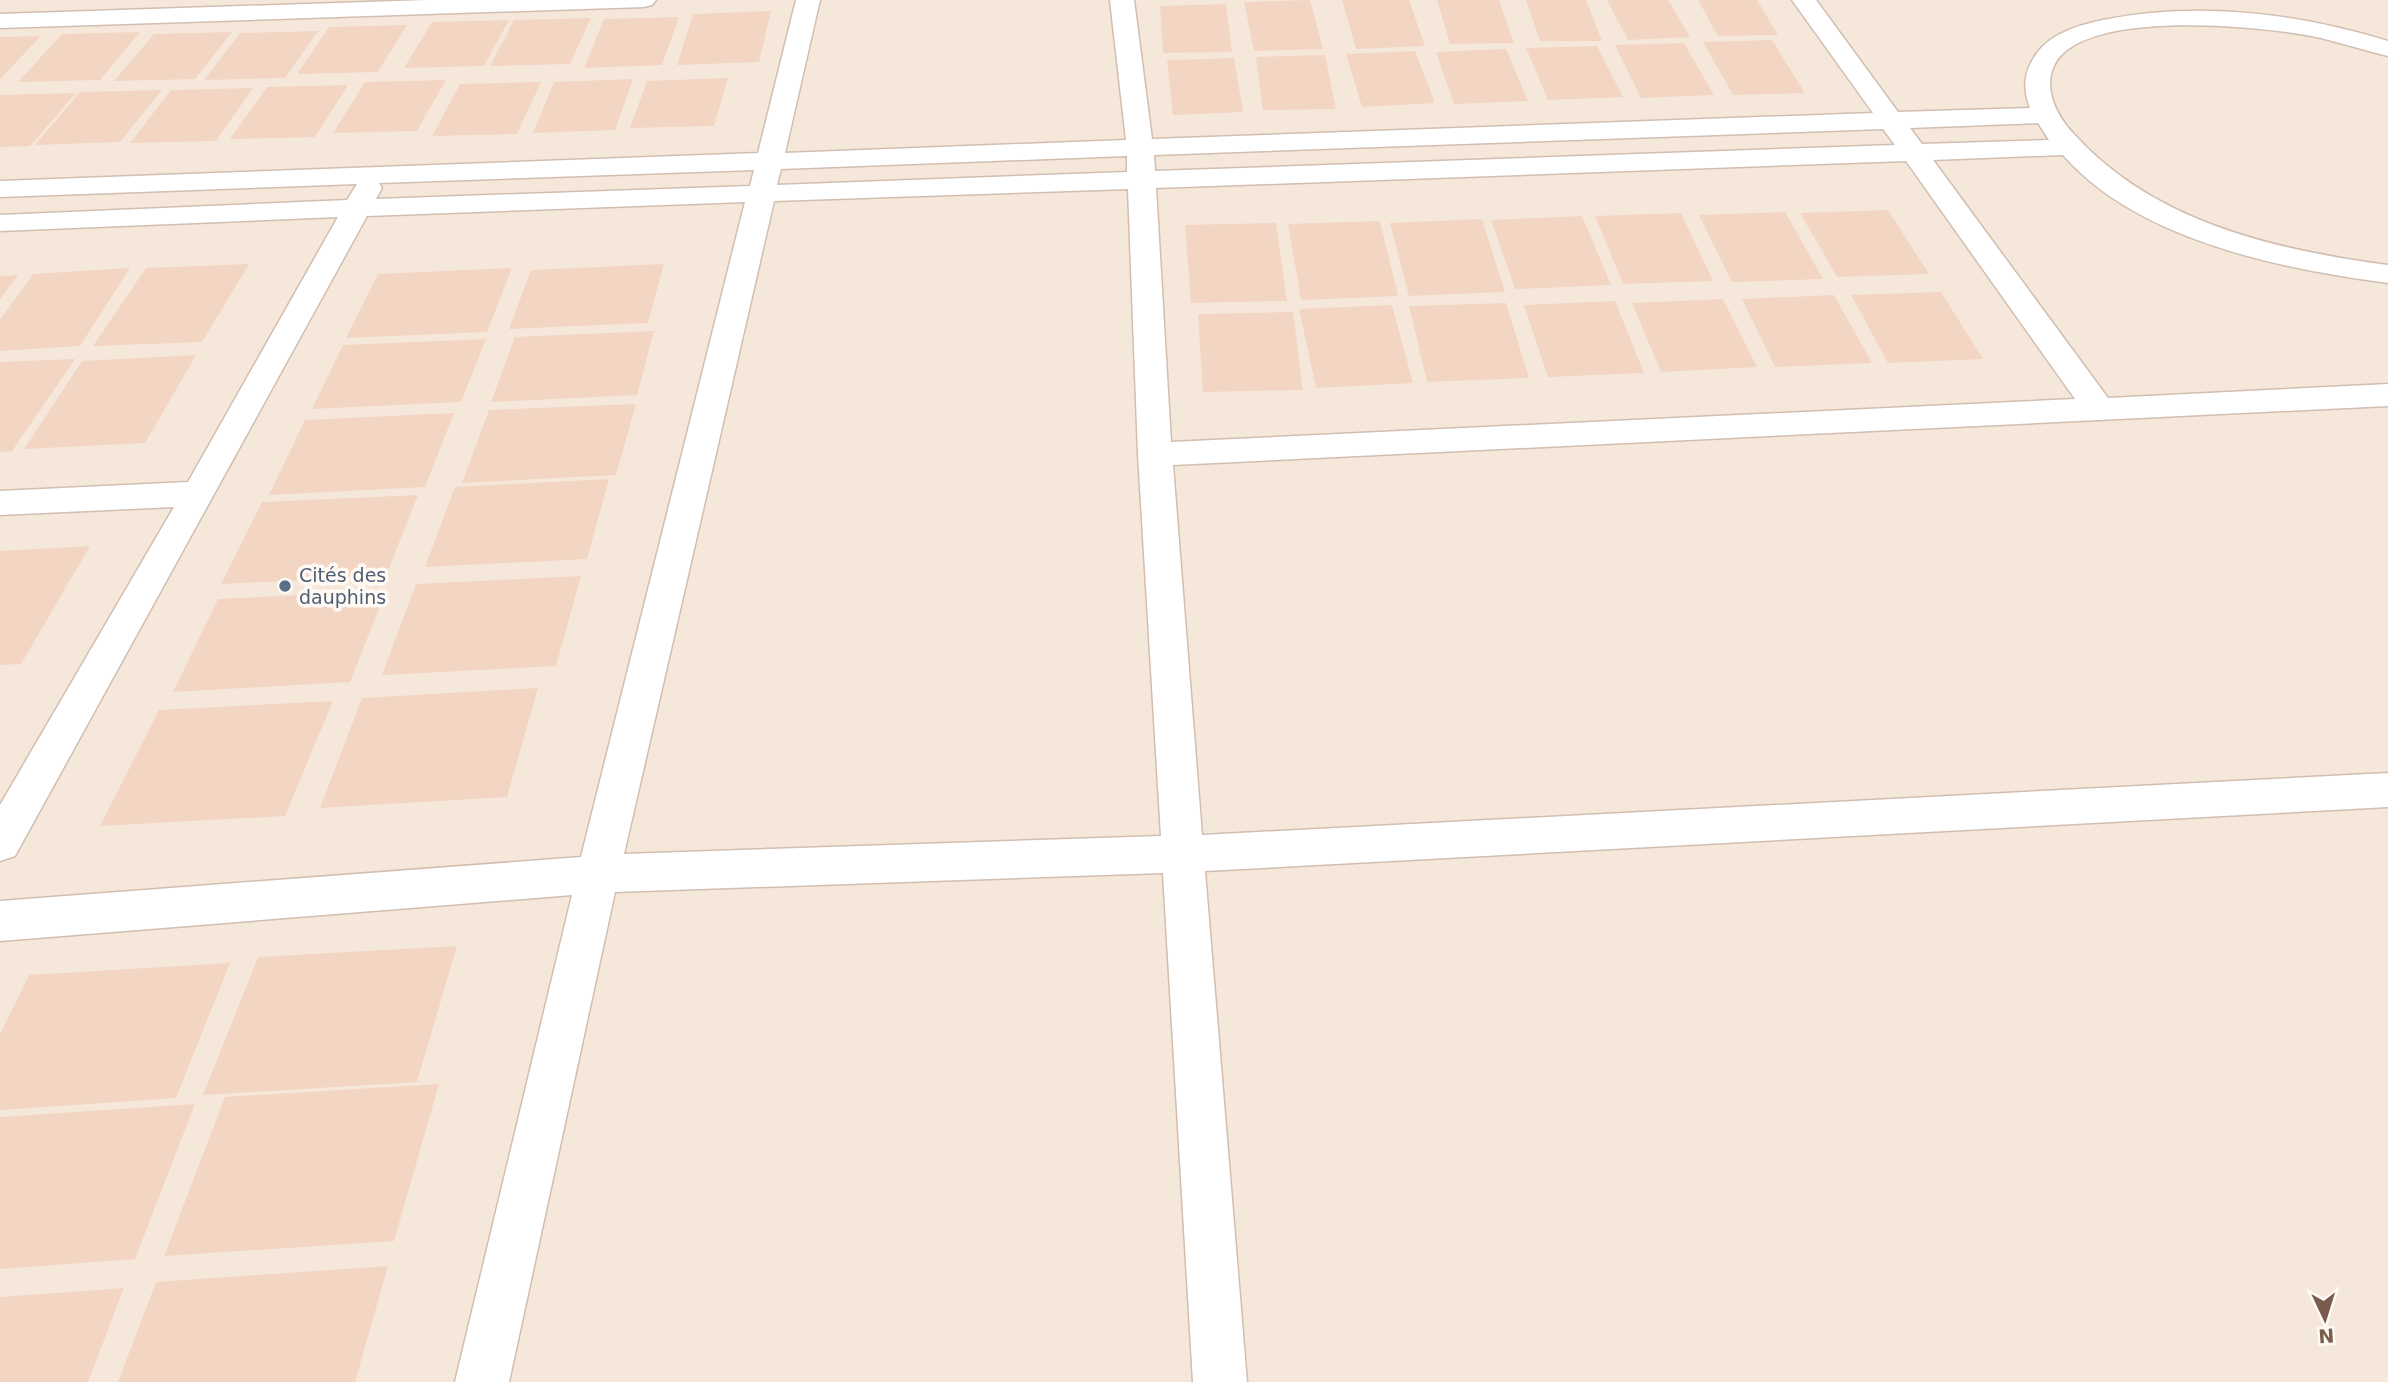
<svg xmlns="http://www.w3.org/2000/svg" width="2388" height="1382" font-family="'DejaVu Sans',sans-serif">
<rect width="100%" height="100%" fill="#fdf6ec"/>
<path fill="#f5e8da" d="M 0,0 L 2388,0 L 2388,1382 L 0,1382 Z"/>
<path fill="#f3d5c3" d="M 1310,0 L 1323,49 L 1254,51 L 1244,2 Z
M 1342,0 L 1409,0 L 1425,46 L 1356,49 Z
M 1437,0 L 1499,0 L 1514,43 L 1450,44 Z
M 1526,0 L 1586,0 L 1602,41 L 1540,41 Z
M 1607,0 L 1668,0 L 1690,37 L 1628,40 Z
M 1698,0 L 1757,0 L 1778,35 L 1718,36 Z
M 1226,4 L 1232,52 L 1163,53 L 1160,6 Z
M 771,11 L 759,62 L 677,65 L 693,14 Z
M 679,17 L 662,65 L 584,68 L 604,19 Z
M 591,18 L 570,64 L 490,66 L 514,20 Z
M 509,20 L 484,66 L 404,68 L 432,22 Z
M 407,25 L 378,72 L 297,74 L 329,27 Z
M 318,31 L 285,78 L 204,80 L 240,33 Z
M 140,32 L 100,80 L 18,82 L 62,34 Z
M 232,32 L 195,79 L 114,81 L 154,34 Z
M 41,36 L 0,79 L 0,37 Z
M 1772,40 L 1805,93 L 1733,95 L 1703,42 Z
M 1684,43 L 1714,95 L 1641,98 L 1615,45 Z
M 1597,46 L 1623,97 L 1548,100 L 1526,48 Z
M 1506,49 L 1528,101 L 1454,104 L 1436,52 Z
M 1415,51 L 1435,103 L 1362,107 L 1346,54 Z
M 1325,55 L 1336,109 L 1263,110 L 1256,57 Z
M 1234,58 L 1243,112 L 1173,115 L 1167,60 Z
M 728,78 L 714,126 L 630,128 L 647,81 Z
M 633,79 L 615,130 L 533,133 L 554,82 Z
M 446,80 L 417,131 L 333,133 L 365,82 Z
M 541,82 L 517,134 L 432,136 L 460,84 Z
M 348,85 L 315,137 L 230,139 L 267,87 Z
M 253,88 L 216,141 L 130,143 L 171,90 Z
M 162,90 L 120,142 L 35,145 L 80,92 Z
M 76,93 L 30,146 L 0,147 L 0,95 Z
M 1888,210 L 1929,274 L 1837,277 L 1800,213 Z
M 1785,212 L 1823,279 L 1732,282 L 1699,215 Z
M 1681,213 L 1713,281 L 1623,284 L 1595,216 Z
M 1582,216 L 1611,285 L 1515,289 L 1491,220 Z
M 1482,219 L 1505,292 L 1409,296 L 1390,223 Z
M 1380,221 L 1398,296 L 1301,300 L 1288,224 Z
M 1276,223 L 1287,301 L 1191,303 L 1185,225 Z
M 249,264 L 202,342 L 93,346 L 146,268 Z
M 664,264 L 648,323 L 509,329 L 531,270 Z
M 130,268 L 80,346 L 0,351 L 0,320 L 33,274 Z
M 512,268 L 487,332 L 346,338 L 378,274 Z
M 18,275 L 0,299 L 0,276 Z
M 1941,292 L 1983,359 L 1888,363 L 1851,295 Z
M 1834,295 L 1872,363 L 1775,367 L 1742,299 Z
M 1723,299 L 1757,367 L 1661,372 L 1632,303 Z
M 1615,301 L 1644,373 L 1548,377 L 1524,305 Z
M 1506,303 L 1529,378 L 1427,382 L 1409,306 Z
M 1392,305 L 1413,383 L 1316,388 L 1299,309 Z
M 1293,312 L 1303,390 L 1203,392 L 1198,314 Z
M 654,331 L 637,395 L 491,402 L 515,337 Z
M 486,339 L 461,402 L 312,409 L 343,345 Z
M 196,355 L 145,443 L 24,449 L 82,361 Z
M 75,359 L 12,451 L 0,452 L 0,362 Z
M 636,404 L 616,475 L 462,483 L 489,410 Z
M 454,413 L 425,487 L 269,495 L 305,420 Z
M 609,479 L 587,559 L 425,567 L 455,487 Z
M 418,495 L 386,576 L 221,584 L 262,502 Z
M 90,546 L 21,664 L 0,665 L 0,551 Z
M 581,576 L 556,666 L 382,675 L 416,584 Z
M 386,591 L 350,682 L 173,692 L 218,599 Z
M 538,688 L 507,797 L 320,808 L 362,698 Z
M 333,701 L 285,816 L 100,826 L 159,710 Z
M 457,946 L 417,1082 L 203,1095 L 258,957 Z
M 230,963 L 176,1098 L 0,1110 L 0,1034 L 29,975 Z
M 439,1084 L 394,1241 L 164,1256 L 225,1097 Z
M 195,1104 L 135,1259 L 0,1269 L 0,1117 Z
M 388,1266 L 355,1382 L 118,1382 L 156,1282 Z
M 124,1288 L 88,1382 L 0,1382 L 0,1297 Z"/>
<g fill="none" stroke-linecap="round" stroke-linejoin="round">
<g stroke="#d1beb0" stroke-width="3">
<path id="minor" d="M 427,0 L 656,0 L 652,5 L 644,7 L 0,28 L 0,14 Z
M 796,0 L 820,0 L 785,153 L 1126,140 L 1110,0 L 1134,0 L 1152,139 L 1873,113 L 1792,0 L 1816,0 L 1898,112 L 2030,108 C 2022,87 2024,71 2037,53 C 2052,33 2079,25 2103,20 C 2197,1 2297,13 2388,41 L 2388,56 C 2362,50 2337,41 2311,36 C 2259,26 2081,8 2054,66 C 2043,89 2057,116 2073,133 C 2152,222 2275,250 2388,265 L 2388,283 C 2281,269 2137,240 2063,155 L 1933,160 L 2108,398 L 2388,384 L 2388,406 L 1173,465 L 1202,835 L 2388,773 L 2388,807 L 1205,871 L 1247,1382 L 1193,1382 L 1163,873 L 615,892 L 509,1382 L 455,1382 L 572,895 L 0,941 L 0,901 L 581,857 L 745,202 L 367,216 L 15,856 L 0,861 L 0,805 L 174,507 L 0,515 L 0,491 L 188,482 L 338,217 L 0,231 L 0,215 L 347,200 L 357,184 L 0,197 L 0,181 L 758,153 ZM 2038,123 L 2049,140 L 1922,144 L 1910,128 ZM 1883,129 L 1895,145 L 1155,171 L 1154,155 ZM 1127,156 L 1127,172 L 777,185 L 781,169 ZM 1906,161 L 2075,399 L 1171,442 L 1156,188 ZM 754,170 L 750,186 L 376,199 L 382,188 L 379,183 ZM 1128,189 L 1138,454 L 1161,836 L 624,854 L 774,201 Z"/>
</g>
<use href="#minor" fill="#fff" fill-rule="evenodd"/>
</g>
<circle fill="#5c6f8a" stroke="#fffaf3" stroke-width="2.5" cx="285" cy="586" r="7"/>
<g text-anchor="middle" stroke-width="7" stroke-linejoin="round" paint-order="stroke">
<g font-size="19" fill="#4e5e75" stroke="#fffaf3" text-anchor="start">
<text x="299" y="582">Cités des<tspan x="299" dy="22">dauphins</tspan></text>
</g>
</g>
<g transform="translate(2325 1319) rotate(176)" stroke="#fffaf3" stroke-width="5" paint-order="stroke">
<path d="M0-5L12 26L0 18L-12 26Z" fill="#7a5c4d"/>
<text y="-10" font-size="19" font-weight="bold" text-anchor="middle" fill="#7a5c4d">N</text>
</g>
</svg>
